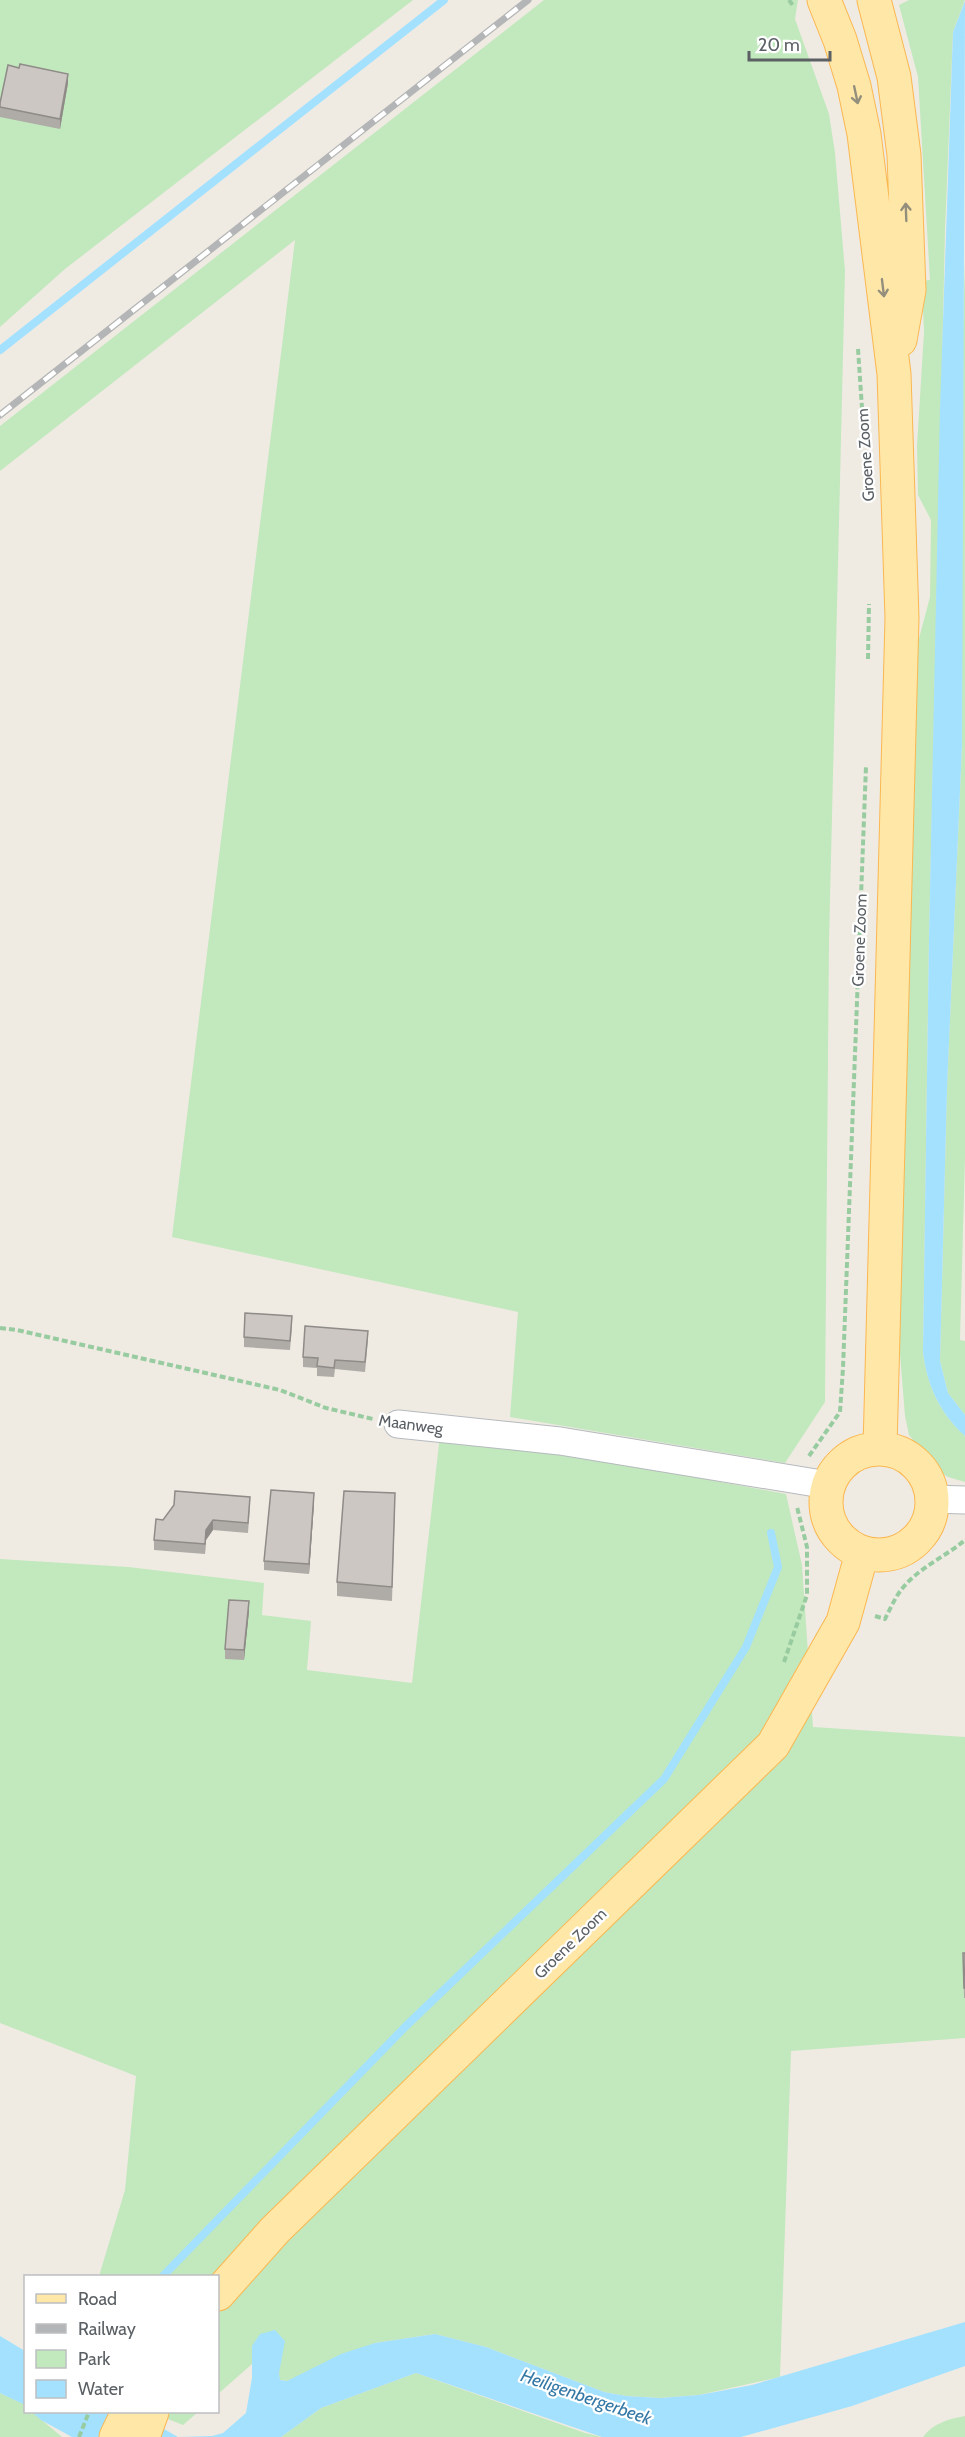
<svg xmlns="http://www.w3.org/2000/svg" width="965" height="2437" font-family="Cabin,sans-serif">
<rect width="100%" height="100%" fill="#efebe3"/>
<path fill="#c2e8bd" d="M 0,0 L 413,0 L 65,269 L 0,327 Z
M 544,0 L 798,0 L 795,19 L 829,114 L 835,153 L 845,271 L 829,942 L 825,1402 L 785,1463 L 510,1417 L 518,1312 L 172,1237 L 295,240 L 0,471 L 0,426 Z
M 909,0 L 965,0 L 953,32 L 945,231 L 929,938 L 923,1352 C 927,1386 940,1413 965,1436 L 965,1482 L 948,1477 L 938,1471 L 909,1435 L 905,1416 L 898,1329 L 917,646 L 930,597 L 931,520 L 918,495 L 917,446 L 924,332 L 922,281 L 930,280 L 918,77 L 899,5 Z
M 965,261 L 965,1157 L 960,1340 L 965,1341 L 965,1415 L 948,1393 L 940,1361 L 947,1088 L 962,745 L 962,361 Z
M 440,1435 L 607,1461 L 786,1494 L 802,1565 L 813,1727 L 965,1737 L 965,2038 L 791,2051 L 780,2377 L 699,2395 L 660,2398 L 626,2396 L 604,2392 L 486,2347 L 435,2334 L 375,2343 L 287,2381 L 280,2380 L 278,2373 L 282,2349 L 252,2346 L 252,2364 L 218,2394 L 218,2276 L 99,2276 L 125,2190 L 136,2076 L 0,2023 L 0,1559 L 128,1567 L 264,1583 L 262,1615 L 311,1621 L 307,1670 L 412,1683 Z
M 416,2373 L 585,2433 L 602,2437 L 281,2437 L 321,2408 Z
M 0,2393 L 24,2404 L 26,2412 L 32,2412 L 62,2437 L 0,2437 Z
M 150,2412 L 198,2412 L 183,2425 Z
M 965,2416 L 965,2437 L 923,2437 C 933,2423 949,2419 965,2416 Z"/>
<path fill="#a3e1ff" d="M 965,1 L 962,745 L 947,1088 L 940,1361 L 948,1393 L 965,1415 L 965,1436 C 940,1413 927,1386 923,1352 L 929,938 L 940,409 L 953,32 Z
M 965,2322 L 965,2366 L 852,2406 L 741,2437 L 602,2437 L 416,2373 L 321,2408 L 281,2437 L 72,2437 L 41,2420 L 32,2412 L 134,2412 L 178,2437 L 212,2436 L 223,2433 L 246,2413 L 252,2378 L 252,2346 L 260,2334 L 275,2330 L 285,2341 L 279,2373 L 280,2380 L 287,2381 L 341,2354 L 375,2343 L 435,2334 L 486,2347 L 604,2392 L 626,2396 L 660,2398 L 699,2395 L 752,2385 Z
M 0,2336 L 25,2351 L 25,2405 L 0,2393 Z"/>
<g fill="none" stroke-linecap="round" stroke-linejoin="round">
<path stroke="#a3e1ff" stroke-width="8" d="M 0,350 L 444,0
M 163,2276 L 406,2026 L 664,1779 L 746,1647 L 778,1567 L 771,1533"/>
<g stroke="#b6babe" stroke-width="29">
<path id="minor" d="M 398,1424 L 560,1441 L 828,1485
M 932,1499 L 965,1500"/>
</g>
<g stroke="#fbb750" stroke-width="35">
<path id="major" d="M 824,0 L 840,40 L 854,86 L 864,134 L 894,374 L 902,618 L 880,1448
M 874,0 L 894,77 L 904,155 L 909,290 L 900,340
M826 1502a53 53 0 1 1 106 0a53 53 0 1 1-106 0Z
M 218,2294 L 275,2230 L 773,1745 L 843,1622 L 862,1553
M 116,2437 L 128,2412
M 143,2437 L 152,2412"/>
</g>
<path stroke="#98cca0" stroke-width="4" stroke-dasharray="6 3" stroke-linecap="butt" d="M 789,0 L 794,7
M 858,349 L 863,423
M 868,659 L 869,604
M 0,1328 L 17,1330 L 280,1390 L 326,1408 L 373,1419
M 809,1456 L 840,1412 L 843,1368 L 866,766
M 875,1616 L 885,1619 C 890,1609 895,1598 901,1590 C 918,1568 945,1557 965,1540
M 784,1662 L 807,1595 L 807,1547 L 797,1507
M 79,2437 L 89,2412"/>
<use href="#minor" stroke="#fff" stroke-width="27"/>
<use href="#major" stroke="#ffe7a8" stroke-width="33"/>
<g stroke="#b4b5b6" stroke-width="7">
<path id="rail" d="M 0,415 L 528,0"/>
</g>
<use href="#rail" stroke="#fff" stroke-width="4.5" stroke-dasharray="14" stroke-linecap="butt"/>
</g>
<path fill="#afaba7" d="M 19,68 L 68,83 L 60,129 L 0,117 L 0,103 Z
M 292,1326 L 290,1350 L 244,1347 L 244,1337 Z
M 368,1340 L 365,1372 L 335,1369 L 334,1377 L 317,1376 L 317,1368 L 303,1367 L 303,1357 Z
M 314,1503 L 309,1574 L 264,1570 L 264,1561 Z
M 250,1506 L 248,1533 L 213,1530 L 206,1540 L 205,1554 L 154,1550 L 154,1540 L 163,1520 Z
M 395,1507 L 392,1601 L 337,1596 L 337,1582 Z
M 249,1611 L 244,1660 L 225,1659 L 225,1649 Z
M 963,1953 L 965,1953 L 965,1998 L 964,1998 Z"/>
<path fill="#8f8b88" d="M 68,74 L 68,83 L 60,129 L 60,119 Z
M 314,1493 L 314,1503 L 309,1574 L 309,1564 Z
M 213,1520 L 213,1530 L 206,1540 L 205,1554 L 206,1530 Z
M 249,1601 L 249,1611 L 244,1660 L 244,1650 Z"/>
<path fill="#ccc7c2" stroke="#8f8b88" stroke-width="1.5" d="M 20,64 L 68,74 L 60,119 L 0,107 L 0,103 L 8,65 L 19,68 Z
M 245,1313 L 292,1316 L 290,1341 L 244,1337 Z
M 305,1326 L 368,1331 L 365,1362 L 335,1360 L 334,1368 L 317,1366 L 318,1358 L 303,1357 Z
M 271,1490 L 314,1493 L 309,1564 L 264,1561 Z
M 175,1491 L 250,1497 L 248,1523 L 213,1520 L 206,1530 L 205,1544 L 154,1540 L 156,1519 L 163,1520 L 174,1505 Z
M 344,1491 L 395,1493 L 392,1587 L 337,1582 Z
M 229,1600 L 249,1601 L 244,1650 L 225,1649 Z
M 963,1953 L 965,1953 L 965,1988 L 964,1988 Z"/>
<defs><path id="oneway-shaft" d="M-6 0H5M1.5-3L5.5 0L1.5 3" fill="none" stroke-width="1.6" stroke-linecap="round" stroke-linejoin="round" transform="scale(1.5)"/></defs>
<g stroke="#948f7c">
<use href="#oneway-shaft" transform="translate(856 95) rotate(78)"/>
<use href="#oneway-shaft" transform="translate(906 212) rotate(-92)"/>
<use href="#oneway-shaft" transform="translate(883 288) rotate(83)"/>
</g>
<g text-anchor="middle" stroke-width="4.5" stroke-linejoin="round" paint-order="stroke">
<g font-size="16" fill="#5b6065" stroke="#fff">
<text transform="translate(865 455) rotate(-94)" y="6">Groene Zoom</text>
<text transform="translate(859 940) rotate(-88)" y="6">Groene Zoom</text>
<text transform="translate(411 1424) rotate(8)" y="6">Maanweg</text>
<text transform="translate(570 1943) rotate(-44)" y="6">Groene Zoom</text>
</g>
<g font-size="18" font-style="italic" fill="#3478a6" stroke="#fff">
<text transform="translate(586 2397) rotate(19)" y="6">Heiligenbergerbeek</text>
</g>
</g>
<rect x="24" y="2275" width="195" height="138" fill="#ffffff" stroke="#bdbfc1" stroke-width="1.5"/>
<rect x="36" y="2294" width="30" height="9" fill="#ffe7a8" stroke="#bdbfc1" stroke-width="1.5"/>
<text x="78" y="2305" font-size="18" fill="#5b6065">Road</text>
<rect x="36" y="2324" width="30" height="9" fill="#b4b5b6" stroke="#bdbfc1" stroke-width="1.5"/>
<text x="78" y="2335" font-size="18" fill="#5b6065">Railway</text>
<rect x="36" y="2350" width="30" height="18" fill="#c2e8bd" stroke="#bdbfc1" stroke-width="1.5"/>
<text x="78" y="2365" font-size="18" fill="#5b6065">Park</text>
<rect x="36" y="2380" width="30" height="18" fill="#a3e1ff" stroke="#bdbfc1" stroke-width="1.5"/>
<text x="78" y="2395" font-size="18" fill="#5b6065">Water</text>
<path d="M749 51v9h81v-9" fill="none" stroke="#5b6065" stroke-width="3"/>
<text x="758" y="51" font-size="18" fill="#5b6065" stroke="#ffffff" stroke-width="4.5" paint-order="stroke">20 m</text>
</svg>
